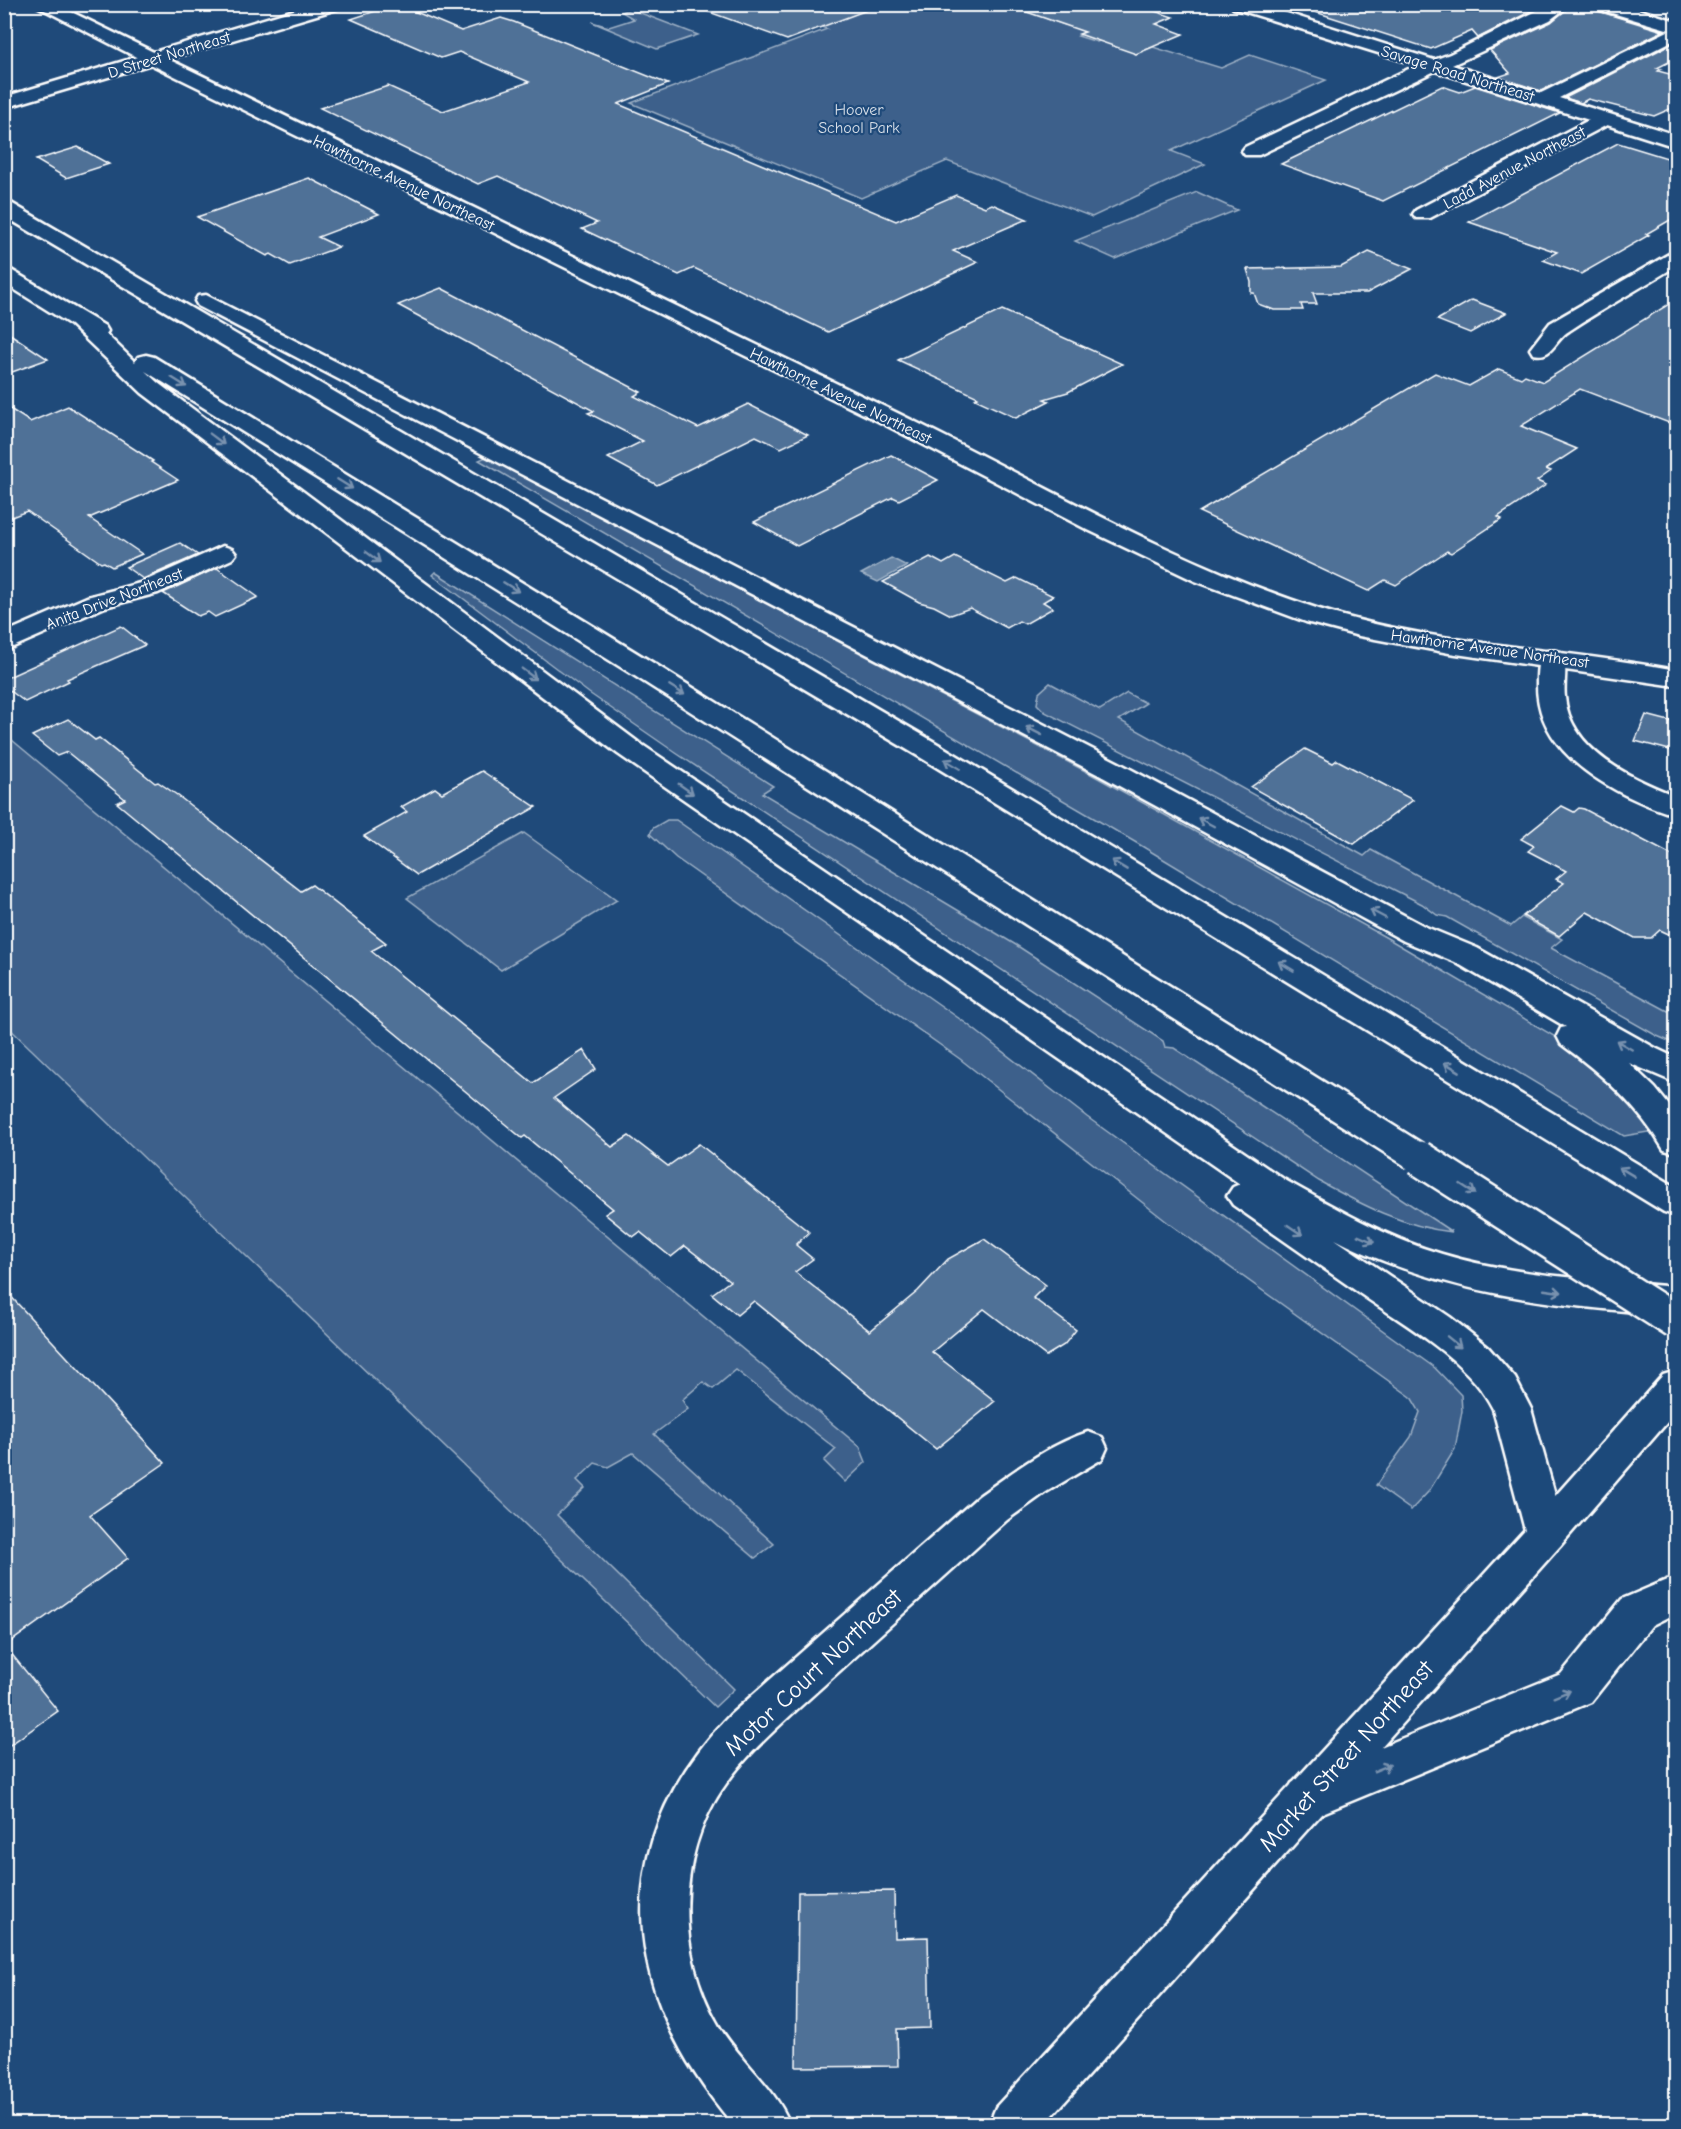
<svg xmlns="http://www.w3.org/2000/svg" width="1681" height="2129" font-family="'Comic Neue',sans-serif">
<rect width="100%" height="100%" fill="#1f4a7a"/>
<filter id="ink" filterUnits="userSpaceOnUse"><feTurbulence type="fractalNoise" baseFrequency=".0167" numOctaves="2"/><feDisplacementMap in="SourceGraphic" scale="12" xChannelSelector="R" yChannelSelector="G"/><feConvolveMatrix kernelMatrix="1 2 1 2 8 2 1 2 1" color-interpolation-filters="sRGB"/></filter>
<g filter="url(#ink)">
<path fill="#3c618b" stroke="#9eb0c5" stroke-width="1.5" d="M 761,4 L 862,4 L 872,8 L 882,5 L 941,4 L 973,9 L 1004,5 L 1035,4 L 1031,13 L 1065,25 L 1090,30 L 1078,36 L 1097,42 L 1117,34 L 1136,54 L 1153,47 L 1221,68 L 1250,55 L 1326,80 L 1171,151 L 1205,164 L 1092,217 L 947,161 L 861,198 L 631,103 L 827,29 Z
M 630,9 L 698,35 L 657,49 L 592,22 L 609,27 L 634,19 L 622,12 Z
M 1197,192 L 1237,210 L 1115,259 L 1075,241 Z
M 486,457 L 1089,773 L 1387,938 L 1559,1039 L 1600,1070 L 1654,1131 L 1624,1136 L 1140,845 L 479,460 Z
M 435,572 L 773,786 L 762,793 L 1016,945 L 1163,1041 L 1165,1047 L 1174,1048 L 1452,1232 C 1404,1227 1360,1204 1319,1181 L 676,753 L 589,693 L 432,575 Z
M 1050,683 L 1100,710 L 1127,693 L 1146,703 L 1119,720 L 1364,856 L 1371,850 L 1511,926 L 1522,917 L 1562,939 L 1551,948 L 1668,1011 L 1676,1004 L 1676,1044 L 1657,1036 L 1447,917 L 1437,915 L 1422,904 L 1045,712 L 1037,704 L 1039,693 Z
M 6,735 L 860,1447 L 866,1462 L 845,1482 L 824,1461 L 836,1449 L 736,1370 L 713,1389 L 703,1382 L 682,1400 L 688,1409 L 654,1434 L 774,1544 L 755,1558 L 633,1453 L 608,1467 L 595,1463 L 577,1480 L 585,1488 L 557,1515 L 734,1689 L 715,1707 L 5,1024 Z
M 667,820 L 676,820 L 967,1024 L 1087,1117 L 1435,1368 L 1461,1395 L 1462,1411 L 1455,1449 L 1429,1491 L 1411,1510 L 1376,1485 L 1411,1437 L 1420,1412 L 1411,1397 L 1171,1225 L 960,1059 L 676,858 L 650,834 L 653,828 Z
M 524,833 L 617,900 L 501,970 L 407,898 Z"/>
<path fill="#6583a4" stroke="#a3b5c8" stroke-width="1.5" d="M 891,558 L 907,566 L 878,582 L 861,574 Z"/>
<path fill="#507197" stroke="#fff" stroke-width="1.5" d="M 397,4 L 461,31 L 501,18 L 514,22 L 668,84 L 618,104 L 896,221 L 956,195 L 985,207 L 992,204 L 1027,219 L 953,251 L 978,262 L 828,332 L 694,268 L 679,275 L 582,229 L 597,223 L 498,176 L 478,184 L 320,108 L 388,86 L 443,111 L 529,82 L 459,52 L 441,58 L 351,19 Z
M 698,4 L 875,4 L 875,7 L 787,40 L 698,8 Z
M 1019,4 L 1133,4 L 1173,17 L 1156,24 L 1183,34 L 1136,54 L 1079,34 L 1085,32 L 1018,9 Z
M 1310,4 L 1545,4 L 1478,38 L 1472,31 L 1431,49 L 1309,10 Z
M 1573,4 L 1591,4 L 1594,10 L 1663,31 L 1541,91 L 1498,77 L 1510,73 L 1490,50 L 1551,22 Z
M 1677,41 L 1677,58 L 1657,68 L 1661,69 L 1658,71 L 1677,76 L 1677,106 L 1654,116 L 1588,99 L 1581,103 L 1565,98 Z
M 1442,86 L 1460,92 L 1475,86 L 1560,113 L 1383,201 L 1281,164 Z
M 1618,143 L 1677,161 L 1677,216 L 1646,234 L 1649,235 L 1581,274 L 1543,260 L 1557,252 L 1469,222 Z
M 78,147 L 109,164 L 66,178 L 36,160 Z
M 309,178 L 379,214 L 318,237 L 339,247 L 290,265 L 271,254 L 267,256 L 197,217 Z
M 1369,252 L 1412,269 L 1367,293 L 1313,293 L 1317,304 L 1301,304 L 1303,310 L 1274,310 L 1258,304 L 1254,293 L 1251,293 L 1251,282 L 1247,269 L 1341,267 Z
M 441,288 L 641,392 L 634,396 L 698,428 L 748,404 L 808,435 L 781,448 L 756,436 L 657,485 L 608,458 L 643,441 L 588,413 L 594,411 L 398,305 Z
M 1677,299 L 1677,426 L 1580,389 L 1521,426 L 1577,449 L 1546,469 L 1551,471 L 1537,481 L 1546,485 L 1498,517 L 1502,519 L 1451,553 L 1447,551 L 1396,585 L 1385,580 L 1368,591 L 1199,512 L 1435,373 L 1469,386 L 1499,369 L 1521,378 L 1525,375 L 1543,382 Z
M 1472,300 L 1506,313 L 1470,333 L 1437,320 Z
M 1002,310 L 1038,326 L 1122,364 L 1068,392 L 1044,399 L 1049,401 L 1016,418 L 975,399 L 978,397 L 898,360 Z
M 4,330 L 48,359 L 4,375 Z
M 4,405 L 30,422 L 68,406 L 153,461 L 151,462 L 178,480 L 89,518 L 142,554 L 112,567 L 104,562 L 101,563 L 27,511 L 4,520 Z
M 891,455 L 938,480 L 899,500 L 893,497 L 797,546 L 754,522 Z
M 180,543 L 198,555 L 143,579 L 126,567 Z
M 930,557 L 943,564 L 955,557 L 1007,583 L 1017,578 L 1053,596 L 1043,602 L 1053,608 L 1025,624 L 1019,621 L 1007,628 L 970,608 L 951,615 L 934,606 L 919,602 L 883,582 Z
M 217,568 L 258,597 L 215,617 L 208,612 L 198,616 L 163,593 Z
M 121,626 L 145,645 L 67,679 L 69,681 L 25,702 L 4,686 L 4,679 Z
M 1646,715 L 1677,723 L 1677,752 L 1635,741 Z
M 68,719 L 95,740 L 99,738 L 155,783 L 158,782 L 177,795 L 301,891 L 312,885 L 386,943 L 371,951 L 533,1083 L 584,1050 L 596,1069 L 554,1098 L 612,1147 L 629,1136 L 668,1166 L 699,1144 L 809,1232 L 796,1245 L 813,1259 L 795,1272 L 870,1331 L 918,1291 L 948,1259 L 984,1239 L 1046,1285 L 1033,1298 L 1076,1330 L 1064,1345 L 1046,1356 L 984,1309 L 932,1352 L 995,1401 L 936,1449 L 754,1301 L 737,1315 L 712,1294 L 730,1281 L 685,1246 L 671,1257 L 640,1232 L 633,1237 L 605,1214 L 613,1209 L 525,1136 L 522,1138 L 117,803 L 125,799 L 67,752 L 57,756 L 32,736 Z
M 1305,749 L 1333,763 L 1337,760 L 1413,800 L 1354,844 L 1251,787 Z
M 482,771 L 536,807 L 417,875 L 364,836 L 407,812 L 401,807 L 435,788 L 442,793 Z
M 1562,806 L 1574,812 L 1579,808 L 1584,809 L 1677,858 L 1677,938 L 1660,930 L 1651,938 L 1635,938 L 1587,912 L 1559,936 L 1523,916 L 1564,883 L 1556,879 L 1566,871 L 1528,851 L 1534,846 L 1521,839 Z
M 4,1289 L 165,1463 L 90,1515 L 128,1558 L 5,1646 L 58,1711 L 4,1749 Z
M 894,1891 L 895,1938 L 928,1937 L 930,2028 L 897,2029 L 898,2066 L 796,2067 L 798,1892 Z"/>
<g fill="none" stroke-linecap="round" stroke-linejoin="round">
<g stroke="#fff" stroke-width="5">
<path id="minor" d="M 314,4 L 342,4 L 340,8 L 4,108 L 4,97 Z
M 1231,4 L 1258,4 L 1434,60 L 1450,54 L 1551,4 L 1571,4 L 1550,20 L 1452,65 L 1541,93 L 1670,30 L 1595,8 L 1593,4 L 1621,4 L 1676,21 L 1676,39 L 1559,98 L 1676,135 L 1676,147 L 1607,125 L 1430,218 L 1416,218 L 1413,214 L 1416,210 L 1589,120 L 1435,71 L 1259,155 L 1245,155 L 1242,151 L 1245,147 L 1417,65 L 1233,8 Z
M 1676,252 L 1676,266 C 1641,288 1603,308 1569,331 C 1554,340 1553,359 1533,354 L 1530,349 L 1550,323 L 1669,254 Z
M 223,546 L 232,549 L 236,554 L 232,559 L 158,593 L 105,607 L 4,651 L 4,633 L 87,597 L 140,583 Z
M 1552,650 L 1561,652 C 1569,663 1563,683 1565,697 C 1570,751 1632,779 1676,796 L 1676,815 C 1659,811 1642,803 1625,795 C 1580,772 1536,738 1537,683 C 1537,673 1537,661 1543,652 Z
M 1088,1432 L 1102,1437 L 1107,1448 L 1102,1459 L 1046,1492 L 1007,1520 L 792,1714 C 766,1738 740,1762 721,1791 C 677,1858 677,1952 716,2021 C 736,2058 774,2085 790,2124 L 733,2124 C 621,1993 604,1845 730,1715 L 979,1496 C 1013,1472 1048,1445 1088,1432 Z"/>
</g>
<g stroke="#fff" stroke-width="5">
<path id="major" d="M 33,4 L 55,4 C 332,139 608,273 885,407 C 1029,476 1166,560 1319,609 C 1434,645 1558,648 1676,670 L 1676,686 L 1449,653 L 1359,636 L 1306,622 L 1195,581 L 1088,530 L 878,421 L 140,59 Z
M 1676,1371 L 1676,1412 L 1560,1546 L 1045,2124 L 989,2124 L 996,2107 L 1532,1522 L 1663,1375 Z"/>
</g>
<g stroke="#fff" stroke-width="5">
<path id="highway" d="M 4,201 L 11,203 L 943,747 L 1676,1187 L 1676,1216 L 1664,1212 L 923,759 L 4,216 Z
M 4,268 L 11,270 L 105,326 L 108,331 L 106,334 L 135,362 L 138,357 L 146,355 L 154,357 L 650,661 L 1431,1149 L 1436,1158 L 1431,1167 L 1419,1171 L 1407,1167 L 630,673 L 145,371 L 158,383 L 638,742 L 1285,1180 C 1335,1208 1387,1238 1442,1254 C 1518,1277 1598,1279 1676,1287 L 1676,1315 C 1558,1307 1442,1294 1335,1239 L 1450,1317 L 1488,1347 L 1515,1378 L 1531,1409 L 1566,1534 L 1560,1546 L 1546,1551 L 1532,1546 L 1526,1534 L 1493,1409 C 1469,1360 1405,1325 1362,1295 C 1319,1265 1276,1235 1233,1205 L 1227,1196 L 1233,1187 L 1240,1184 L 618,754 L 142,393 L 71,325 L 4,283 Z
M 206,295 L 1119,763 L 1426,927 L 1477,948 L 1657,1049 L 1676,1058 L 1676,1083 L 1629,1063 L 1655,1088 L 1676,1114 L 1676,1153 L 1664,1150 C 1638,1106 1602,1074 1561,1044 L 1557,1036 L 1561,1028 L 1566,1027 L 1455,962 L 1404,941 L 1099,775 L 198,306 L 195,301 L 198,296 Z
M 1676,1576 L 1676,1613 L 1652,1625 L 1591,1702 L 1308,1819 L 1292,1813 L 1286,1798 L 1292,1783 L 1561,1674 L 1622,1599 Z"/>
</g>
<use href="#minor" fill="#1f4a7a" fill-rule="evenodd"/>
<use href="#major" fill="#1f4a7a" fill-rule="evenodd"/>
<use href="#highway" fill="#1f4a7a" fill-rule="evenodd"/>
<g stroke="#fff" stroke-width="38" stroke-linecap="butt">
<path id="highway-bridge" d="M 1419,1158 L 1676,1322"/>
</g>
<use href="#highway-bridge" stroke="#1f4a7a" stroke-width="33"/>
</g>
<defs><path id="oneway-shaft" d="M-6 0H5M1.5-3L5.5 0L1.5 3" fill="none" stroke-width="1.6" stroke-linecap="round" stroke-linejoin="round" transform="scale(1.5)"/></defs>
<g stroke="#7992af">
<use href="#oneway-shaft" transform="translate(179 382) rotate(32)"/>
<use href="#oneway-shaft" transform="translate(217 439) rotate(37)"/>
<use href="#oneway-shaft" transform="translate(345 484) rotate(32)"/>
<use href="#oneway-shaft" transform="translate(373 557) rotate(37)"/>
<use href="#oneway-shaft" transform="translate(511 587) rotate(32)"/>
<use href="#oneway-shaft" transform="translate(529 674) rotate(37)"/>
<use href="#oneway-shaft" transform="translate(677 690) rotate(32)"/>
<use href="#oneway-shaft" transform="translate(1034 731) rotate(-153)"/>
<use href="#oneway-shaft" transform="translate(952 764) rotate(-149)"/>
<use href="#oneway-shaft" transform="translate(686 789) rotate(35)"/>
<use href="#oneway-shaft" transform="translate(1206 822) rotate(-152)"/>
<use href="#oneway-shaft" transform="translate(1119 865) rotate(-149)"/>
<use href="#oneway-shaft" transform="translate(1378 914) rotate(-152)"/>
<use href="#oneway-shaft" transform="translate(1286 966) rotate(-149)"/>
<use href="#oneway-shaft" transform="translate(1624 1045) rotate(-150)"/>
<use href="#oneway-shaft" transform="translate(1452 1067) rotate(-149)"/>
<use href="#oneway-shaft" transform="translate(1627 1172) rotate(-149)"/>
<use href="#oneway-shaft" transform="translate(1468 1189) rotate(33)"/>
<use href="#oneway-shaft" transform="translate(1295 1230) rotate(34)"/>
<use href="#oneway-shaft" transform="translate(1366 1239) rotate(23)"/>
<use href="#oneway-shaft" transform="translate(1553 1291) rotate(8)"/>
<use href="#oneway-shaft" transform="translate(1454 1342) rotate(39)"/>
<use href="#oneway-shaft" transform="translate(1562 1694) rotate(-22)"/>
<use href="#oneway-shaft" transform="translate(1382 1768) rotate(-22)"/>
</g>
</g>
<g text-anchor="middle" stroke-width="4.5" stroke-linejoin="round" paint-order="stroke">
<g font-size="16" fill="#fff" stroke="#1f4a7a">
<text transform="translate(169 54) rotate(-17)" y="6">D Street Northeast</text>
<text transform="translate(1458 73) rotate(17)" y="6">Savage Road Northeast</text>
<text transform="translate(1514 167) rotate(-28)" y="6">Ladd Avenue Northeast</text>
<text transform="translate(404 182) rotate(26)" y="6">Hawthorne Avenue Northeast</text>
<text transform="translate(841 395) rotate(26)" y="6">Hawthorne Avenue Northeast</text>
<text transform="translate(114 598) rotate(-21)" y="6">Anita Drive Northeast</text>
<text transform="translate(1490 648) rotate(8)" y="6">Hawthorne Avenue Northeast</text>
</g>
<g font-size="16" fill="#d8dfe8" stroke="#1f4a7a">
<text x="859" y="115">Hoover<tspan x="859" dy="18">School Park</tspan></text>
</g>
<g font-size="24" fill="#fff" stroke="#1f4a7a">
<text transform="translate(813 1672) rotate(-43)" y="8">Motor Court Northeast</text>
<text transform="translate(1346 1756) rotate(-48)" y="8">Market Street Northeast</text>
</g>
</g>
<rect width="1681" height="2129" fill="none" stroke="#1f4a7a" stroke-width="24"/>
<rect x="12" y="12" width="1657" height="2105" fill="none" stroke="#fff" stroke-width="2" filter="url(#ink)"/>
</svg>
